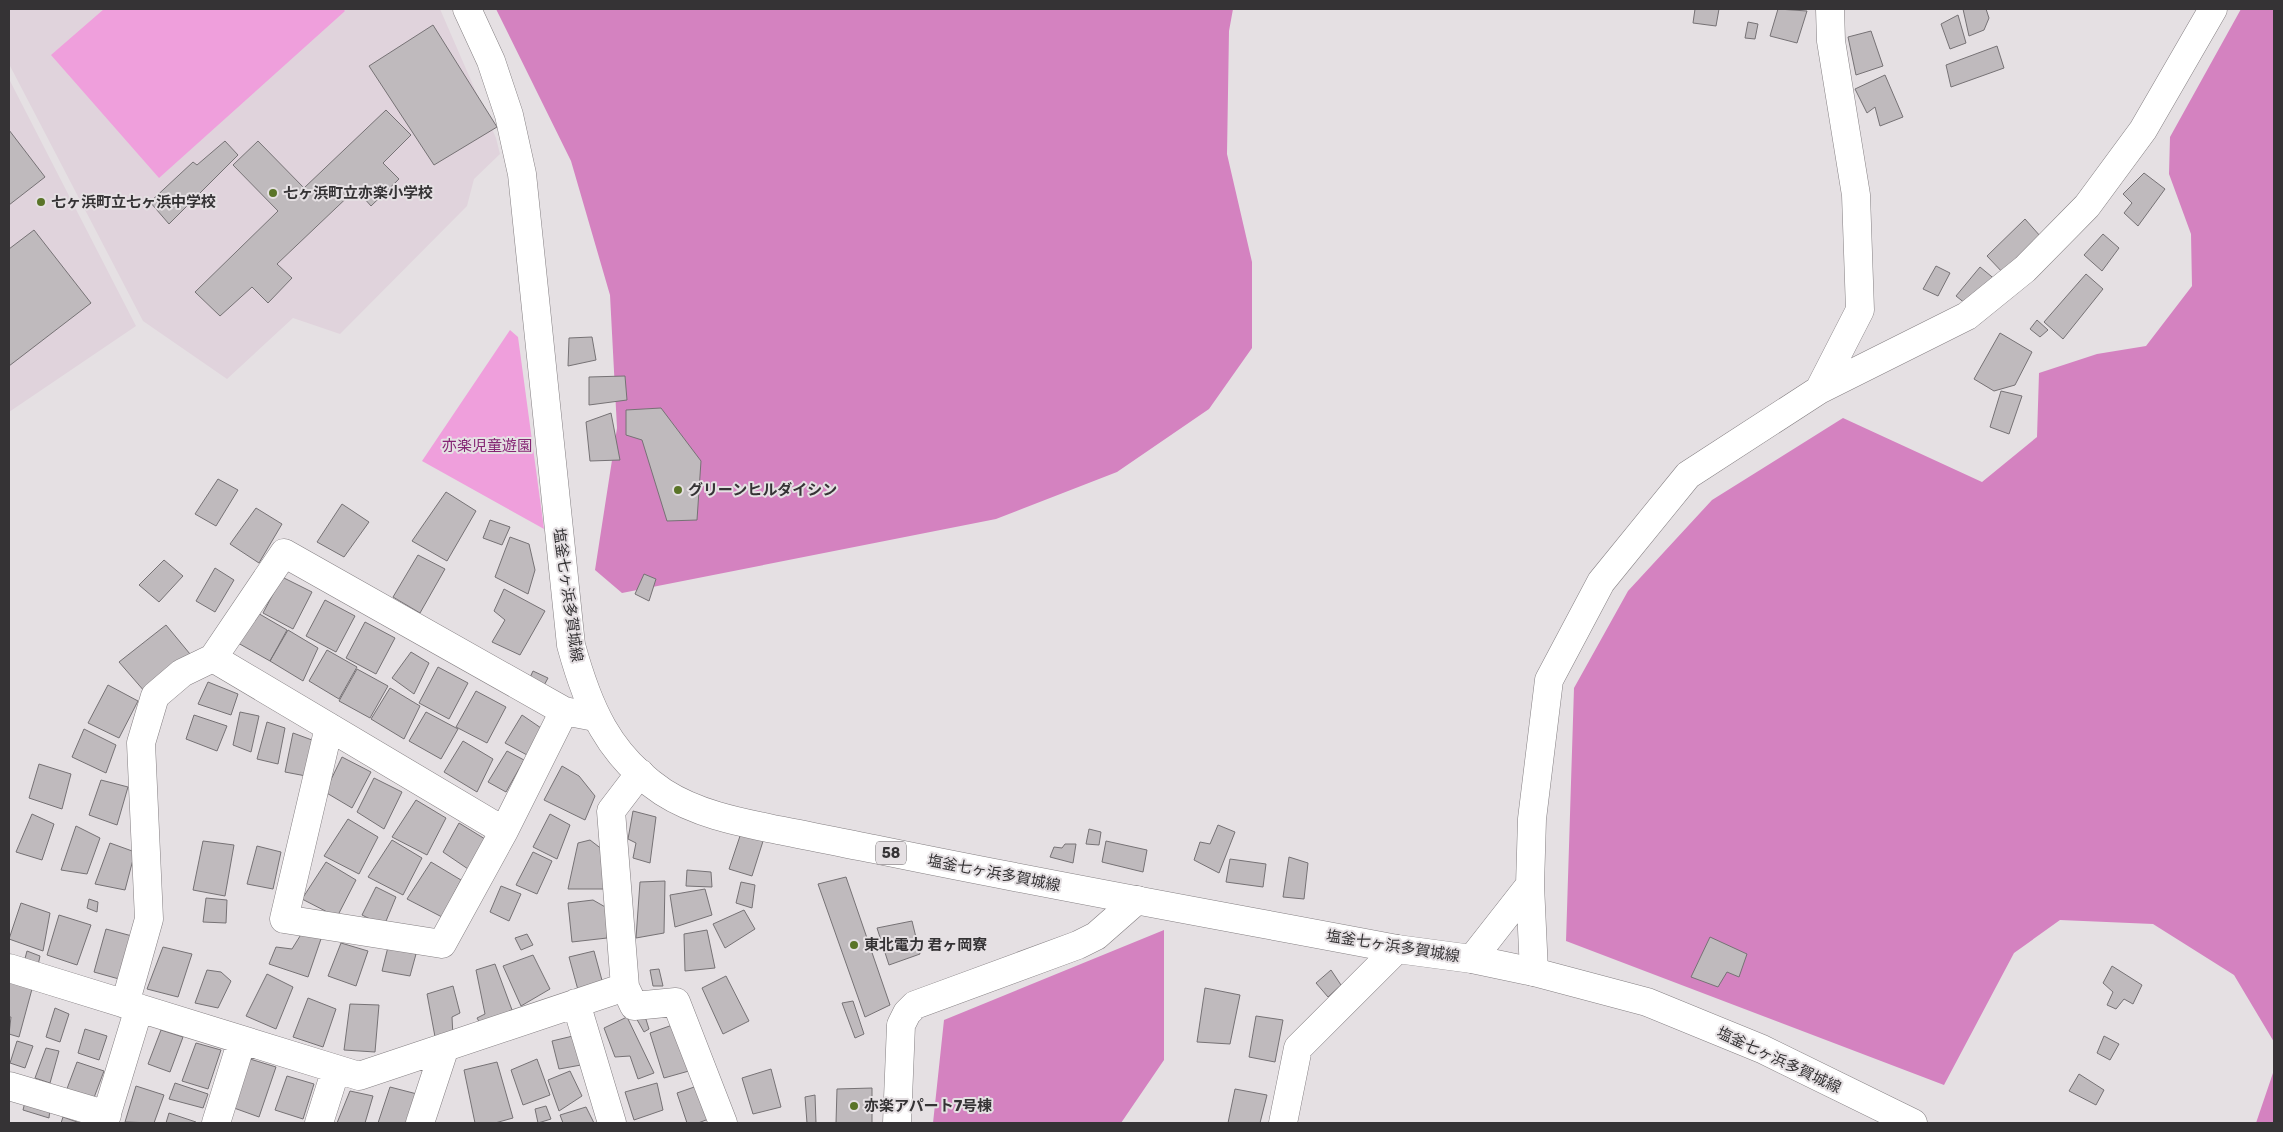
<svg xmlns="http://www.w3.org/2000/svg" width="2283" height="1132" font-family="Rubik,'Noto Sans JP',sans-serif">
<rect width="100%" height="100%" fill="#e5e0e3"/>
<path fill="#e0d3dc" d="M 9,9 L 440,9 L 496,138 L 500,154 L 474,179 L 467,206 L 340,334 L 293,318 L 227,379 L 143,321 L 9,64 Z
M 9,79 L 136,326 L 9,412 Z"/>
<path fill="#ef9fdc" d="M 104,9 L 343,9 L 345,11 L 159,178 L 51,55 Z
M 510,330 L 518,337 L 544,529 L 422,461 Z"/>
<path fill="#d482c0" d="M 496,9 L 1233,9 L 1229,31 L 1227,154 L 1252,262 L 1252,348 L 1209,409 L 1117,472 L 996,519 L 622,593 L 595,570 L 617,428 L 610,295 L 571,161 Z
M 2241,9 L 2274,9 L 2274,1042 L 2234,975 L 2153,924 L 2060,920 L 2014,953 L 1944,1085 L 1566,941 L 1574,688 L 1628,591 L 1712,500 L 1843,418 L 1982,482 L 2037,437 L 2039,373 L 2097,354 L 2146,346 L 2192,286 L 2191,234 L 2169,174 L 2170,137 Z
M 1164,930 L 1164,1060 L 1121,1123 L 933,1123 L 944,1020 Z
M 2274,1070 L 2274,1123 L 2256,1123 Z"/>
<path fill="#bfbabd" stroke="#767275" d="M 1695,9 L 1719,9 L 1716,26 L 1693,23 Z
M 1778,9 L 1807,11 L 1797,43 L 1770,36 Z
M 1963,9 L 1986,9 L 1989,18 L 1984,30 L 1969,36 Z
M 1958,15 L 1966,43 L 1950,49 L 1941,24 Z
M 1748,22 L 1758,24 L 1755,39 L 1745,38 Z
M 433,25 L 497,127 L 434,165 L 369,66 Z
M 1871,31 L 1883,66 L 1856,75 L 1848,37 Z
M 1997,46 L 2004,68 L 1951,87 L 1946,65 Z
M 1885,75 L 1903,117 L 1880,126 L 1875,107 L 1867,113 L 1855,89 Z
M 386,110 L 411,135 L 383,163 L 399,179 L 371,206 L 356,189 L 277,264 L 292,278 L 268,303 L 252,287 L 220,316 L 195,292 L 278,211 L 233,165 L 258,141 L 304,188 Z
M 9,130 L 45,177 L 9,205 Z
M 225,141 L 238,155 L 169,224 L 150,202 L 193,162 L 197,165 Z
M 2144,173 L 2165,189 L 2138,226 L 2124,213 L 2132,203 L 2123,194 Z
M 2025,219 L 2041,237 L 2005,275 L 1987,256 Z
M 34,230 L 91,303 L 9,366 L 9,249 Z
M 2103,234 L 2119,248 L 2102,271 L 2084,255 Z
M 1936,266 L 1950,273 L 1938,296 L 1923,289 Z
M 1980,267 L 1997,281 L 1971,308 L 1956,296 Z
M 2086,274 L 2103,289 L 2063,339 L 2044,322 Z
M 2037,320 L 2048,330 L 2040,337 L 2030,329 Z
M 2000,333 L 2032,352 L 2015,385 L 1994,391 L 1974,379 Z
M 592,337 L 596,360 L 568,366 L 569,338 Z
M 625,376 L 627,400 L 589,405 L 589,377 Z
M 2001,391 L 2022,396 L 2009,434 L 1990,427 Z
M 661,408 L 701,461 L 697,520 L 667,521 L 642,440 L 626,435 L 626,410 Z
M 611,413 L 620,460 L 590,461 L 586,422 Z
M 218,479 L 238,490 L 216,526 L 195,514 Z
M 446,492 L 476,511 L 447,561 L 412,541 Z
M 342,504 L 369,522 L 344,557 L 317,542 Z
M 256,508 L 282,524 L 259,563 L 230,544 Z
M 490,520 L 510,527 L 502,545 L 483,538 Z
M 510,537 L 529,544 L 535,570 L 528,594 L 495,577 Z
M 418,555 L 445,569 L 420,613 L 393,597 Z
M 164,560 L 183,576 L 159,602 L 139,585 Z
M 215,568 L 234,580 L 215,612 L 196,601 Z
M 644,574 L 656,579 L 649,601 L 635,594 Z
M 282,577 L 312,592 L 293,629 L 263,613 Z
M 504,589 L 545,611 L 520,655 L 492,642 L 505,620 L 494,611 Z
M 325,600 L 355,616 L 336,652 L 306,636 Z
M 256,612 L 287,630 L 270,661 L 238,643 Z
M 365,622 L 395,638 L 376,674 L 346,658 Z
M 166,625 L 190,654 L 145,692 L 119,662 Z
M 288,630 L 318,648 L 303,681 L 270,661 Z
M 327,650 L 357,667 L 339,699 L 309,681 Z
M 411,652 L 429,663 L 414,694 L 392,678 Z
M 438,667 L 468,683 L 449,719 L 419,703 Z
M 357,669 L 388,686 L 370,718 L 339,701 Z
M 533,671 L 548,678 L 541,691 L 527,684 Z
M 208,682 L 238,694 L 231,715 L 198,704 Z
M 108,685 L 138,701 L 119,738 L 88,723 Z
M 390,688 L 420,706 L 404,739 L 371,719 Z
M 476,691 L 506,707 L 487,743 L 456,727 Z
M 240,712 L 259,716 L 251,752 L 233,745 Z
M 426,712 L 458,729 L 441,759 L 409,741 Z
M 194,715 L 227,726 L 217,751 L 186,739 Z
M 522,715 L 541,728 L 527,755 L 505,743 Z
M 267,722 L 285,728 L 278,764 L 257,759 Z
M 84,729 L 116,745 L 106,773 L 72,757 Z
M 293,733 L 312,740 L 306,776 L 285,772 Z
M 463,741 L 493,759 L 477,792 L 444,772 Z
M 507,751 L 524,760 L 506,792 L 488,782 Z
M 342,757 L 371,772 L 352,808 L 325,792 Z
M 39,764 L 71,774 L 62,809 L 29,798 Z
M 562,766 L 579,776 L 595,796 L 585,820 L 544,800 Z
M 374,778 L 402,792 L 384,829 L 357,812 Z
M 101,780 L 128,787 L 117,825 L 89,815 Z
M 416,800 L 446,818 L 427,855 L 392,837 Z
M 633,811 L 656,817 L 650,863 L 633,858 L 636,843 L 628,839 Z
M 32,814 L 54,824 L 42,860 L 16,852 Z
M 550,814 L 570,825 L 557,859 L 533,847 Z
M 348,819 L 378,837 L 359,874 L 324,856 Z
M 459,823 L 485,839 L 468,869 L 443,852 Z
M 1218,825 L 1235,832 L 1219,873 L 1194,860 L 1200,842 L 1210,844 Z
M 76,826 L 100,838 L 87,874 L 61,870 Z
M 1089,829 L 1101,832 L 1099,845 L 1086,844 Z
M 742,830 L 764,838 L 752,876 L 729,869 Z
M 392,840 L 422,858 L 403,895 L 368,877 Z
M 590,840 L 603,850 L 607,889 L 568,889 L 578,843 Z
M 203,841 L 234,845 L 225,896 L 193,890 Z
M 1106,841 L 1147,850 L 1143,872 L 1102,862 Z
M 110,843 L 135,852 L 125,890 L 95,884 Z
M 1065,844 L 1076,844 L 1073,863 L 1050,857 L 1054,847 L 1062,848 Z
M 257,846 L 281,852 L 273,889 L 247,884 Z
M 533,852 L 552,861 L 537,894 L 516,885 Z
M 1289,857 L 1308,863 L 1304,899 L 1283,897 Z
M 1230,859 L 1266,864 L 1263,887 L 1226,882 Z
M 326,862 L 356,880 L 337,917 L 302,899 Z
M 431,862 L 461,880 L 442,917 L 407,899 Z
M 687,870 L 711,872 L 712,887 L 686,886 Z
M 846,877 L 890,1005 L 865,1017 L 818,884 Z
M 665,881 L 664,933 L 636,938 L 640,882 Z
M 741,882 L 755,885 L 752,908 L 736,903 Z
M 501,886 L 521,894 L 509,921 L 490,912 Z
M 376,887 L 396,897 L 384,926 L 362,915 Z
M 705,889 L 712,915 L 675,927 L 670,895 Z
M 206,898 L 227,900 L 226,923 L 203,922 Z
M 89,899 L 98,902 L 97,912 L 87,908 Z
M 593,900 L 607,908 L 607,938 L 572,942 L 568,903 Z
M 21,903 L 50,913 L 43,951 L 9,939 Z
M 744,910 L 755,929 L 725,948 L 713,924 Z
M 59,915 L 91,925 L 77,965 L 47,955 Z
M 912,921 L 920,954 L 889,965 L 877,928 Z
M 305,928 L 323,933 L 308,977 L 269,964 L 276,947 L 292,949 Z
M 106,929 L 132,936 L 119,979 L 94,972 Z
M 707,930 L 715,968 L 685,971 L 684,934 Z
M 527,934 L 533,945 L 521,950 L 515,938 Z
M 1710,937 L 1747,954 L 1739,977 L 1727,972 L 1718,987 L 1691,977 Z
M 341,943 L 368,951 L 356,986 L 328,976 Z
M 163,947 L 192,954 L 178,997 L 147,989 Z
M 388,947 L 416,954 L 410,976 L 382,971 Z
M 27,951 L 40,956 L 37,970 L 23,966 Z
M 594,951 L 603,984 L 578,990 L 569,957 Z
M 533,955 L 550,989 L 521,1006 L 503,966 Z
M 495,964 L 515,1018 L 482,1027 L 477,1018 L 485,1014 L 476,970 Z
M 2112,966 L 2142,985 L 2133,1004 L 2124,999 L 2116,1009 L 2107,1005 L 2113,992 L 2103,983 Z
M 659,969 L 663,986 L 653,986 L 650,970 Z
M 207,970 L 221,972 L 231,981 L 218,1008 L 195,1003 Z
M 1331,970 L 1341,985 L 1328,997 L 1316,983 Z
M 267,974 L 293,987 L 276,1029 L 246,1016 Z
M 726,976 L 749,1021 L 723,1034 L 702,988 Z
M 9,982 L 32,989 L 19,1037 L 9,1034 L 11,1017 L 9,1017 Z
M 453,986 L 460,1013 L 452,1017 L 453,1037 L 436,1042 L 427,994 Z
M 1205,988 L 1240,995 L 1230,1044 L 1197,1042 Z
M 308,998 L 336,1009 L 323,1047 L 293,1037 Z
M 853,1001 L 864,1034 L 855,1038 L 842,1003 Z
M 350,1004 L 379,1005 L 375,1052 L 344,1050 Z
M 55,1008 L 69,1014 L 60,1042 L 46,1037 Z
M 644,1013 L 649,1029 L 644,1032 L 635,1016 Z
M 1256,1016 L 1283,1020 L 1275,1062 L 1249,1057 Z
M 627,1017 L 654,1073 L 638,1079 L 630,1056 L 615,1057 L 604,1028 Z
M 678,1023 L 696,1069 L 664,1078 L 650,1033 Z
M 85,1029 L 107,1036 L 99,1060 L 78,1053 Z
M 161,1030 L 183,1037 L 170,1072 L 148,1064 Z
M 573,1036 L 581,1065 L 559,1069 L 552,1041 Z
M 2104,1036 L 2119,1044 L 2110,1060 L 2097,1053 Z
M 17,1041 L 33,1046 L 25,1068 L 10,1063 Z
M 196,1043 L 221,1050 L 208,1089 L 182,1081 Z
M 46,1048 L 59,1051 L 50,1083 L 35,1078 Z
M 250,1059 L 276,1067 L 259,1117 L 234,1108 Z
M 537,1059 L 550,1095 L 523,1105 L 511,1070 Z
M 77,1062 L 104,1071 L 92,1103 L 65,1094 Z
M 497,1062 L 513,1118 L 495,1123 L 475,1123 L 464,1070 Z
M 771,1069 L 781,1107 L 753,1114 L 742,1078 Z
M 570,1071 L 582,1096 L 559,1111 L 548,1080 Z
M 2079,1074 L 2104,1090 L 2096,1105 L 2069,1091 Z
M 287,1076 L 314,1084 L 303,1119 L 275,1110 Z
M 175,1083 L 208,1094 L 203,1108 L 169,1099 Z
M 657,1083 L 663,1110 L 634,1120 L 625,1092 Z
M 700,1085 L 714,1117 L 698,1123 L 687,1123 L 677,1093 Z
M 136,1086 L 164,1095 L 154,1123 L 125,1122 Z
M 390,1087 L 417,1094 L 407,1123 L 378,1123 Z
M 872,1088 L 872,1123 L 836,1123 L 837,1089 Z
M 1235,1089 L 1267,1095 L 1260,1123 L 1228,1123 Z
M 350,1091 L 373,1096 L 365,1123 L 337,1123 Z
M 815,1095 L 816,1123 L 807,1123 L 805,1097 Z
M 25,1102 L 50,1108 L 49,1118 L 23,1110 Z
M 546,1106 L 551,1119 L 538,1123 L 535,1109 Z
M 586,1107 L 594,1123 L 563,1123 L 560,1115 Z
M 169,1113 L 196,1122 L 195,1123 L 166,1123 Z
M 63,1117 L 80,1123 L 61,1123 Z"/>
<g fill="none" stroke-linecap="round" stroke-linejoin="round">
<g stroke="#847f82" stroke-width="29">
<path id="minor" d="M 1819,390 L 1967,316 L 2025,269 L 2087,206 L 2143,130 L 2213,9
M 329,727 L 284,919 L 442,944 L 504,831 L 564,711
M 504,831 L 213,658 L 284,553 L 564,711 L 595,717
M 1472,959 L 1530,885
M 9,968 L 359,1076 L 625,987 L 611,811 L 640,773
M 1534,972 L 1530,885 L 1532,819 L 1549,680 L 1601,582 L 1688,475 L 1819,390 L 1860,310 L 1856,195 L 1831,41 L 1830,9
M 625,987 L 634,1006 L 676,1002 L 723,1123
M 576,1003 L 612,1123
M 125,1004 L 149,919 L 141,743 L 155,696 L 182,673 L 213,658
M 9,1086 L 107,1115
M 104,1123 L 139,1008
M 216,1123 L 242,1040
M 319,1123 L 336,1069
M 420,1123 L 445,1047
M 897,1123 L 901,1025 L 907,1013 L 915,1005 L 1078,945 L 1096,936 L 1137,900
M 1283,1123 L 1298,1048 L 1397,949"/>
</g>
<g stroke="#847f82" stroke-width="29">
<path id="major" d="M 467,9 L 491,61 L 509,115 L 522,174 L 571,645 C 588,707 608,755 663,792 C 697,814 739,822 778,830 C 810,836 842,843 874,849 C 1048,885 1223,916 1397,949 L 1472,959 L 1534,972 L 1647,1002 L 1762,1049 L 1913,1123"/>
</g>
<use href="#minor" stroke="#fff" stroke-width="28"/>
<use href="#major" stroke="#fff" stroke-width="28"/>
</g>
<g fill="#5a7428" stroke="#e5e0e3" stroke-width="2">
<circle cx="273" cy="193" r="5"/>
<circle cx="41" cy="202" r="5"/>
<circle cx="678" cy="490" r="5"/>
<circle cx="854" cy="945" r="5"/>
<circle cx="854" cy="1106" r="5"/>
</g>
<g text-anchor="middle" stroke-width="4" stroke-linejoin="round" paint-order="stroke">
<rect fill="#e5e0e3" stroke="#6a6769" stroke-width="1" x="876" y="841.5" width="30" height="23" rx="4"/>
<g font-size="14" font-weight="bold" fill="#353335">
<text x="891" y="858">58</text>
</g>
<g font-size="15" font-weight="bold" fill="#353335" stroke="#e5e0e3" text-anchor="start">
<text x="283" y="198">七ヶ浜町立亦楽小学校</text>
<text x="51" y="207">七ヶ浜町立七ヶ浜中学校</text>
<text x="688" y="495">グリーンヒルダイシン</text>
<text x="864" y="950">東北電力 君ヶ岡寮</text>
<text x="864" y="1111">亦楽アパート7号棟</text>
</g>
<g font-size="15" fill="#852674" stroke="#e5e0e3">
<text x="487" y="451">亦楽児童遊園</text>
</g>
<g font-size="15" fill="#353335" stroke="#e5e0e3">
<text transform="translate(568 595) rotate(82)" y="5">塩釜七ヶ浜多賀城線</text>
<text transform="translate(994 873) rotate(11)" y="5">塩釜七ヶ浜多賀城線</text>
<text transform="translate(1393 946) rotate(9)" y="5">塩釜七ヶ浜多賀城線</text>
<text transform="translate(1779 1060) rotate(25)" y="5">塩釜七ヶ浜多賀城線</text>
</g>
</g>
<rect width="2283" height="1132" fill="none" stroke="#353335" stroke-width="20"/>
</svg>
